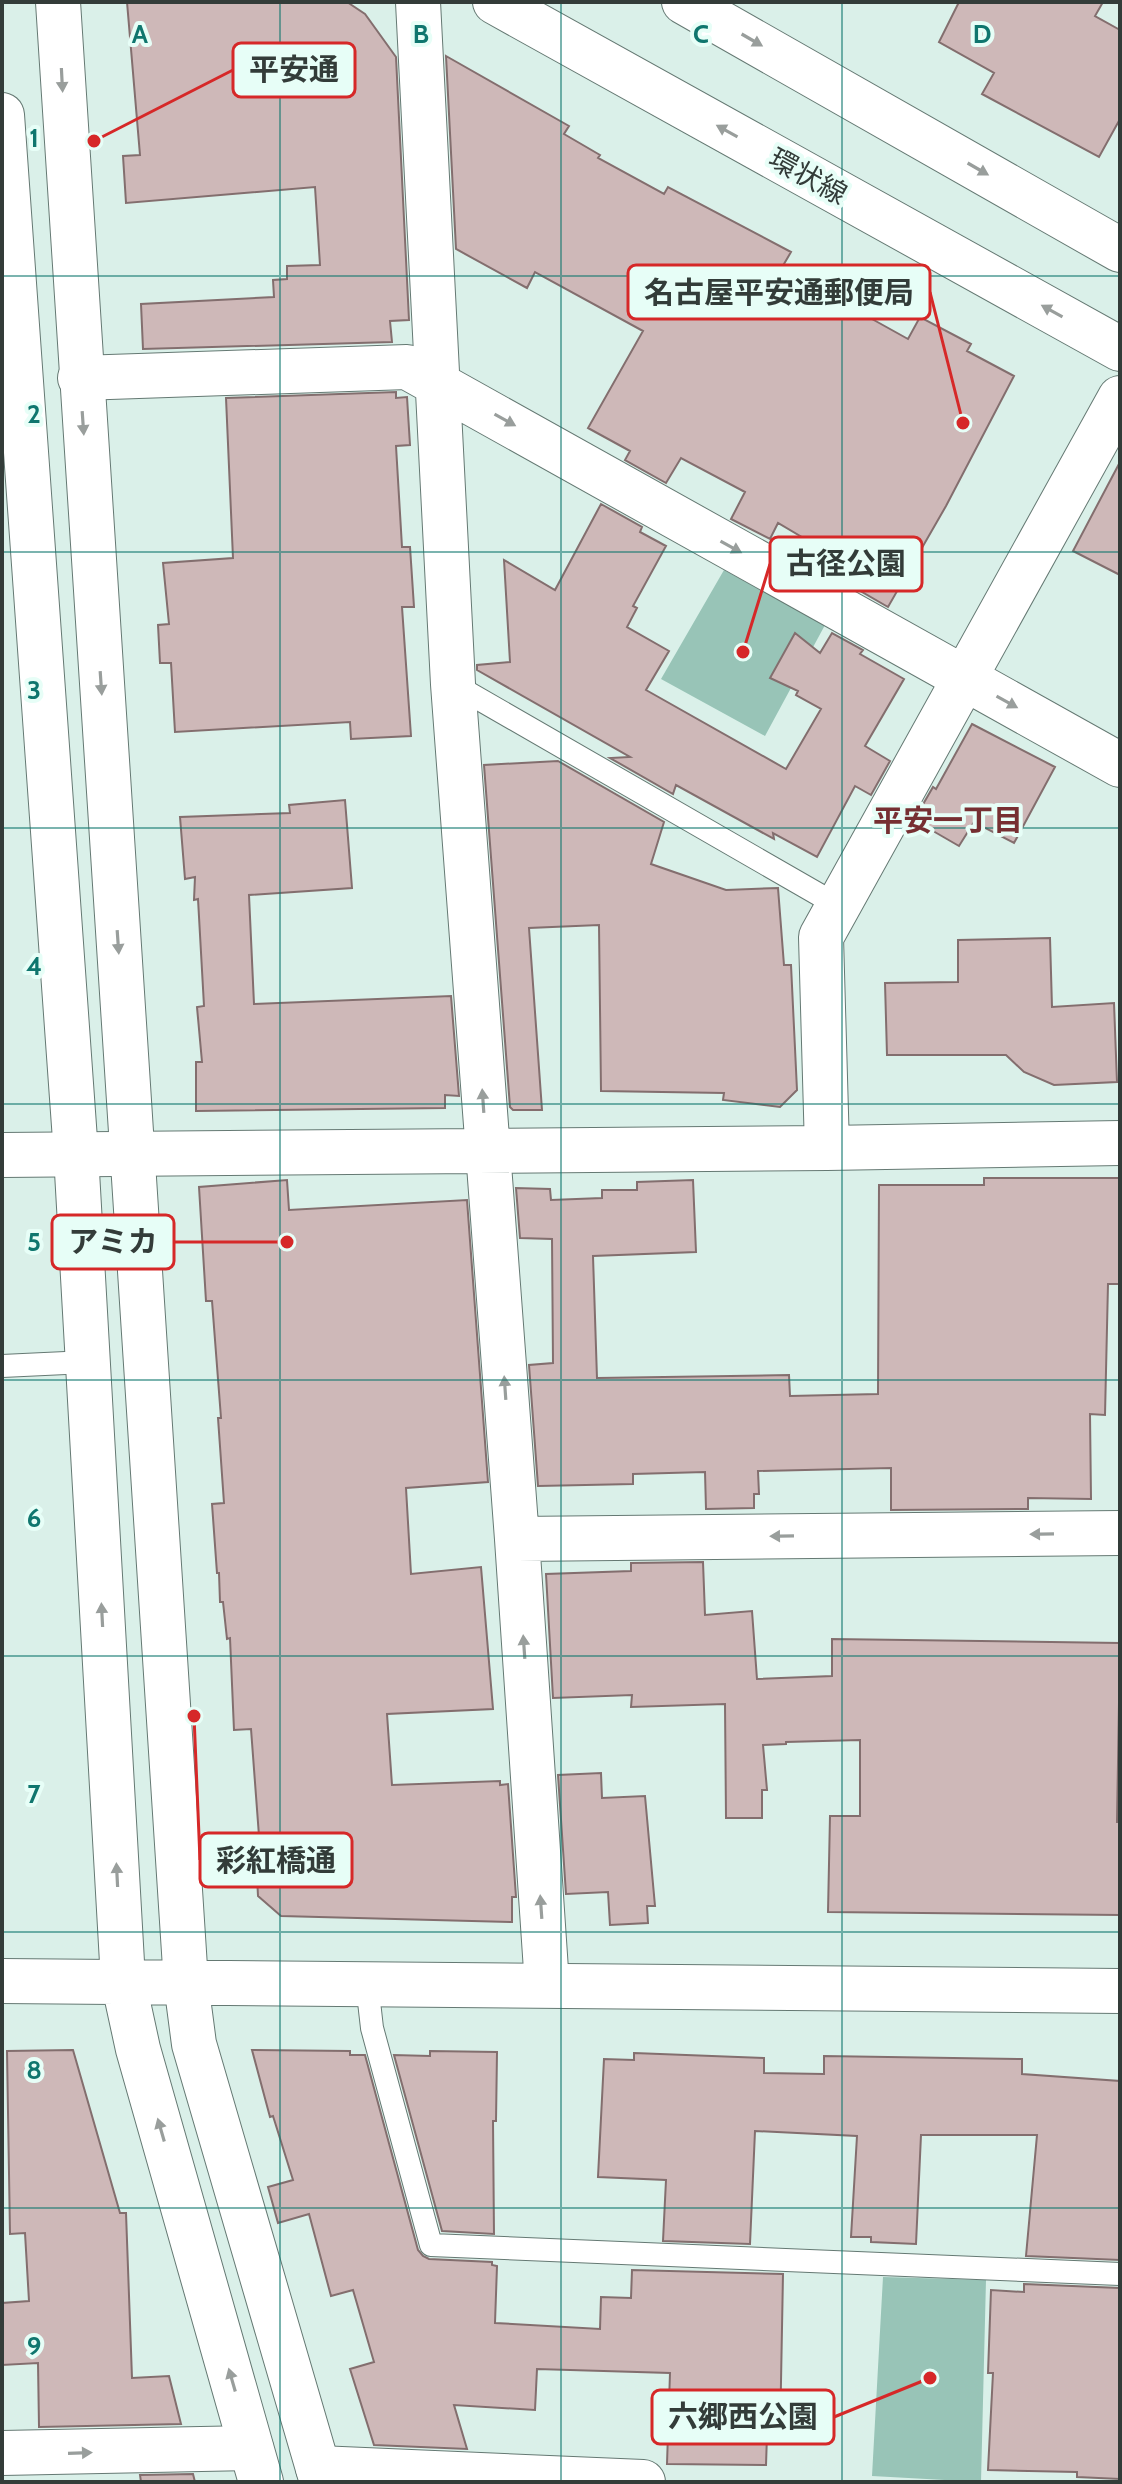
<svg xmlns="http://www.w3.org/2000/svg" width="1122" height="2484" font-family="Cabin,'Noto Sans JP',sans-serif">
<rect width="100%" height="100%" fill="#daf0e9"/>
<path fill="#98c4b7" d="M 724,570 L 825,625 L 765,736 L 661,679 Z
M 883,2277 L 986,2280 L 981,2482 L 872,2476 Z"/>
<path fill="#ceb8b8" stroke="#836e6e" stroke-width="2" d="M 127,2 L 347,2 L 365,14 L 396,57 L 409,320 L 390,321 L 392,342 L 143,349 L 141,304 L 274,297 L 273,280 L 287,279 L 287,266 L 320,265 L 315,187 L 126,203 L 123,156 L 140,155 Z
M 959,2 L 1103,2 L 1095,16 L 1120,30 L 1120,119 L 1099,157 L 982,94 L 994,73 L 939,42 Z
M 446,56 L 569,126 L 564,134 L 600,155 L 598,158 L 664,194 L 668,187 L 791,252 L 774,281 L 838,317 L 845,304 L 908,339 L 920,317 L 971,344 L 967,351 L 1014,376 L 946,506 L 888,607 L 857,589 L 858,587 L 842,578 L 849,565 L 778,523 L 770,539 L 731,519 L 745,492 L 681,458 L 666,483 L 625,460 L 630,451 L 588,428 L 643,331 L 535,272 L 527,288 L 456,249 Z
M 396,392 L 396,398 L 407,397 L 410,445 L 396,446 L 402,547 L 410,547 L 414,607 L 402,607 L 411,736 L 351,739 L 350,722 L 175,732 L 171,663 L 160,663 L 158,625 L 169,624 L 163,563 L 233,558 L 226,398 Z
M 1120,462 L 1120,575 L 1073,551 Z
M 601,504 L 642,527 L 640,532 L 666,546 L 633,606 L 637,608 L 627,627 L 669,651 L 646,690 L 786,769 L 821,709 L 796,695 L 798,691 L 770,678 L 795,633 L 820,653 L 832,633 L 863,650 L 860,654 L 904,679 L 865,746 L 890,761 L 871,795 L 855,786 L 817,857 L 773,833 L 774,839 L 676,785 L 673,794 L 610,758 L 630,757 L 477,670 L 477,665 L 510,662 L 504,560 L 555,590 Z
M 972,724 L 1055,767 L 1014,843 L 974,822 L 959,846 L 914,820 L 933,787 L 936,789 Z
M 558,761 L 664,822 L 651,864 L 726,890 L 778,888 L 784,965 L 791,965 L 797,1090 L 780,1107 L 723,1100 L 724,1093 L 601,1091 L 599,925 L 529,928 L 542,1110 L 513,1110 L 510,1107 L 484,765 Z
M 345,800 L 352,888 L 249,895 L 254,1004 L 451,996 L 459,1096 L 445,1095 L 445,1108 L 196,1111 L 196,1062 L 202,1062 L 197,1007 L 204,1006 L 198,899 L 194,900 L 195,877 L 185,879 L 180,817 L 290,813 L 289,805 Z
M 1050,938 L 1052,1007 L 1114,1003 L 1117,1082 L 1054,1085 L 1024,1072 L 1006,1055 L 887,1055 L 885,983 L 958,982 L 958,940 Z
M 984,1178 L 1120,1178 L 1120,1284 L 1108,1284 L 1105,1415 L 1090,1414 L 1091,1499 L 1028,1498 L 1028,1509 L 891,1510 L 891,1468 L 758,1471 L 759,1494 L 754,1494 L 754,1508 L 706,1509 L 705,1472 L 633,1474 L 633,1484 L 538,1486 L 529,1365 L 553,1363 L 552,1239 L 520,1238 L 516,1188 L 550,1189 L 551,1200 L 602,1198 L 602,1190 L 637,1190 L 637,1182 L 693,1180 L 696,1252 L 593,1256 L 597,1378 L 789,1375 L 790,1396 L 878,1394 L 879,1185 L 984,1185 Z
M 287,1180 L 289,1210 L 467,1200 L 488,1482 L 406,1488 L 411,1574 L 481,1567 L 493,1709 L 387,1714 L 392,1785 L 500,1781 L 500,1785 L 508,1784 L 516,1897 L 512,1897 L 512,1922 L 281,1916 L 258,1896 L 255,1836 L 259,1836 L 251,1729 L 234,1730 L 230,1638 L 227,1639 L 223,1602 L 220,1602 L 219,1573 L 217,1573 L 212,1504 L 224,1503 L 218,1418 L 221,1418 L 212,1301 L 206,1301 L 199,1187 Z
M 703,1562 L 705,1615 L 752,1611 L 757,1679 L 832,1676 L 832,1639 L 1120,1643 L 1117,1822 L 1120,1822 L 1120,1915 L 828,1912 L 830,1816 L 860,1816 L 860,1740 L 786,1742 L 786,1744 L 763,1745 L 767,1790 L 762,1790 L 762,1818 L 726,1818 L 725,1704 L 631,1707 L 632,1695 L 553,1698 L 546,1574 L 631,1571 L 631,1563 Z
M 601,1773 L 602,1798 L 645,1796 L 655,1906 L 647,1906 L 648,1923 L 610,1925 L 608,1892 L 566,1894 L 558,1775 Z
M 73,2050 L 120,2213 L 126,2213 L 132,2378 L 169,2376 L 181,2424 L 39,2427 L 38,2363 L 2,2365 L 2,2303 L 29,2301 L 25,2233 L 10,2234 L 7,2051 Z
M 252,2050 L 350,2051 L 350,2055 L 365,2055 L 418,2250 L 423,2256 L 429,2259 L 492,2262 L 492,2265 L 497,2266 L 495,2323 L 600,2329 L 601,2297 L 631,2298 L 632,2270 L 783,2274 L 780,2436 L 767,2435 L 766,2465 L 667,2464 L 670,2373 L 537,2369 L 535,2410 L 454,2405 L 467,2449 L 374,2445 L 350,2369 L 374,2362 L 353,2290 L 331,2296 L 309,2214 L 278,2223 L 268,2187 L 293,2180 L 273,2116 L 270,2117 Z
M 430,2051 L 497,2052 L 496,2121 L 493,2121 L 494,2234 L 442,2231 L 394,2055 L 430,2056 Z
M 634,2053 L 764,2058 L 764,2073 L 824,2074 L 824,2056 L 1022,2059 L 1022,2074 L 1120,2081 L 1120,2260 L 1026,2256 L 1037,2135 L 921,2135 L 916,2244 L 871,2242 L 871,2237 L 851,2237 L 857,2136 L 755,2131 L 750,2244 L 663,2241 L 666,2180 L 598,2177 L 604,2059 L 634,2060 Z
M 1024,2284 L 1120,2288 L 1120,2479 L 1077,2477 L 1077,2472 L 988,2470 L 993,2373 L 988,2373 L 991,2290 L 1024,2292 Z
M 193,2474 L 195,2482 L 141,2482 L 140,2475 Z"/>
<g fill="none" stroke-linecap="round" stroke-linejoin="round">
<g stroke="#657973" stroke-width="24">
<path id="lane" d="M 453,684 L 837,905
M 2,1366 L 87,1362
M 367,1984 L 372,2028 L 431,2245 L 1120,2274"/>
</g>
<g stroke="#657973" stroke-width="46">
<path id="street" d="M 418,2 L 453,684 L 517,1539 L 547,1985
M 80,378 L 407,367 L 1120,765
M 827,1148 L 821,937 L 1120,398
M 2,1155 L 827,1148 L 1120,1143
M 517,1539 L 1120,1533
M 2,2453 L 251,2448
M 318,2468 L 643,2482"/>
</g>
<g stroke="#657973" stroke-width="46">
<path id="secondary" d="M 58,2 L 186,1983 L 194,2044 L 322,2482
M 2,115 L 76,1154 L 123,1980 L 138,2049 L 261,2482
M 2,1981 L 1120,1991"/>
</g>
<g stroke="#657973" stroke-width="46">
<path id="primary" d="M 495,2 L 1120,349
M 684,2 L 1120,250"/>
</g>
<use href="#lane" stroke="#fff" stroke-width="22"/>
<use href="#street" stroke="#fff" stroke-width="44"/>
<use href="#secondary" stroke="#fff" stroke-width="44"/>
<use href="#primary" stroke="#fff" stroke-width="44"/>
</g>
<defs><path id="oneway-solid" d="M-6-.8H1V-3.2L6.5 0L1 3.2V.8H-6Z" transform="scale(2)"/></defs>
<g fill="#999e9c">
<use href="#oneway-solid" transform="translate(752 40) rotate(30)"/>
<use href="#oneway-solid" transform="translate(62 80) rotate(87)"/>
<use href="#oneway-solid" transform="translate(727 131) rotate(-151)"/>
<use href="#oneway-solid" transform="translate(978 169) rotate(30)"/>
<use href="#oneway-solid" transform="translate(1052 311) rotate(-151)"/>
<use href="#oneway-solid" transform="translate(505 420) rotate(29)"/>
<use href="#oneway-solid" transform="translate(83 423) rotate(86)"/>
<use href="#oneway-solid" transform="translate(731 547) rotate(29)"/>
<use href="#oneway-solid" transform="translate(101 683) rotate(86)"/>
<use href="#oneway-solid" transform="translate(1007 702) rotate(29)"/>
<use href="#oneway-solid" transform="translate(118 942) rotate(86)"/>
<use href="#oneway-solid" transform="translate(483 1101) rotate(-94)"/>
<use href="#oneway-solid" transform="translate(505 1388) rotate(-94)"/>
<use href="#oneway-solid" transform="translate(1042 1534) rotate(179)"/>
<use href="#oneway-solid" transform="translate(782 1536) rotate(179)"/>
<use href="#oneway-solid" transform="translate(102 1615) rotate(-93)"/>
<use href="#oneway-solid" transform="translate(524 1647) rotate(-94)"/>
<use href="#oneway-solid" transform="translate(117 1875) rotate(-93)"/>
<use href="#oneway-solid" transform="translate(541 1907) rotate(-94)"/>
<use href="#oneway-solid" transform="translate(161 2130) rotate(-106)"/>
<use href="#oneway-solid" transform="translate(232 2380) rotate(-106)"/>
<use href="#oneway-solid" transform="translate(80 2453) rotate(-2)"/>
</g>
<path fill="none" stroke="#0f766e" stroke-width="2" stroke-opacity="0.55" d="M 280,2 L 280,2482M 561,2 L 561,2482M 842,2 L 842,2482M 2,276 L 1120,276M 2,552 L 1120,552M 2,828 L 1120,828M 2,1104 L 1120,1104M 2,1380 L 1120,1380M 2,1656 L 1120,1656M 2,1932 L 1120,1932M 2,2208 L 1120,2208"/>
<g text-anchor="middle" stroke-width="8" stroke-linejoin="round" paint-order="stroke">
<g font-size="28" fill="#333c39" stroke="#e7fef7">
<text transform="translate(808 176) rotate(29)" y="10">環状線</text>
</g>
<g font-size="30" font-weight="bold" fill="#762f32" stroke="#e7fef7">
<text x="948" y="831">平安一丁目</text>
</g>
</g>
<g font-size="26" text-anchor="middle" font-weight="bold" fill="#0f766e" stroke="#e7fef7" stroke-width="8" stroke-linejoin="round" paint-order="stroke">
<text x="140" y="43">A</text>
<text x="421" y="43">B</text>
<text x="701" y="43">C</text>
<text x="982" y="43">D</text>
<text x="34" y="147">1</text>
<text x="34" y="423">2</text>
<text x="34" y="699">3</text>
<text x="34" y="975">4</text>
<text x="34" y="1251">5</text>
<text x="34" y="1527">6</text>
<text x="34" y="1803">7</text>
<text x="34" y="2079">8</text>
<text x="34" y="2355">9</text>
</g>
<path fill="none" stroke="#d62828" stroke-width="3" d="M94 141L233 70M963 423L930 292M743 652L770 564M287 1242L174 1242M194 1716L200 1860M930 2378L834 2417"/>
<g fill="#d62828" stroke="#e7fef7" stroke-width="3">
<circle cx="94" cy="141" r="8"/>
<circle cx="963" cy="423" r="8"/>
<circle cx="743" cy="652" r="8"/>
<circle cx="287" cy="1242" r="8"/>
<circle cx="194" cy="1716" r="8"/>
<circle cx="930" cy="2378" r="8"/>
</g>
<g fill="#e7fef7" stroke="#d62828" stroke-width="3">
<rect x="233" y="43" width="122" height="54" rx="8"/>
<rect x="628" y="265" width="302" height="54" rx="8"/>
<rect x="770" y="537" width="152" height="54" rx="8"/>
<rect x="52" y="1215" width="122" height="54" rx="8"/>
<rect x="200" y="1833" width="152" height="54" rx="8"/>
<rect x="652" y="2390" width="182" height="54" rx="8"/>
</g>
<g font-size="30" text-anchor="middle" font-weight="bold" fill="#333c39">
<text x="294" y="80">平安通</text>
<text x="779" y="303">名古屋平安通郵便局</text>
<text x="846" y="574">古径公園</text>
<text x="113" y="1252">アミカ</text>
<text x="276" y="1871">彩紅橋通</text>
<text x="743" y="2427">六郷西公園</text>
</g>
<rect width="1122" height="2484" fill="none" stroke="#333c39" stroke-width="8"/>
</svg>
